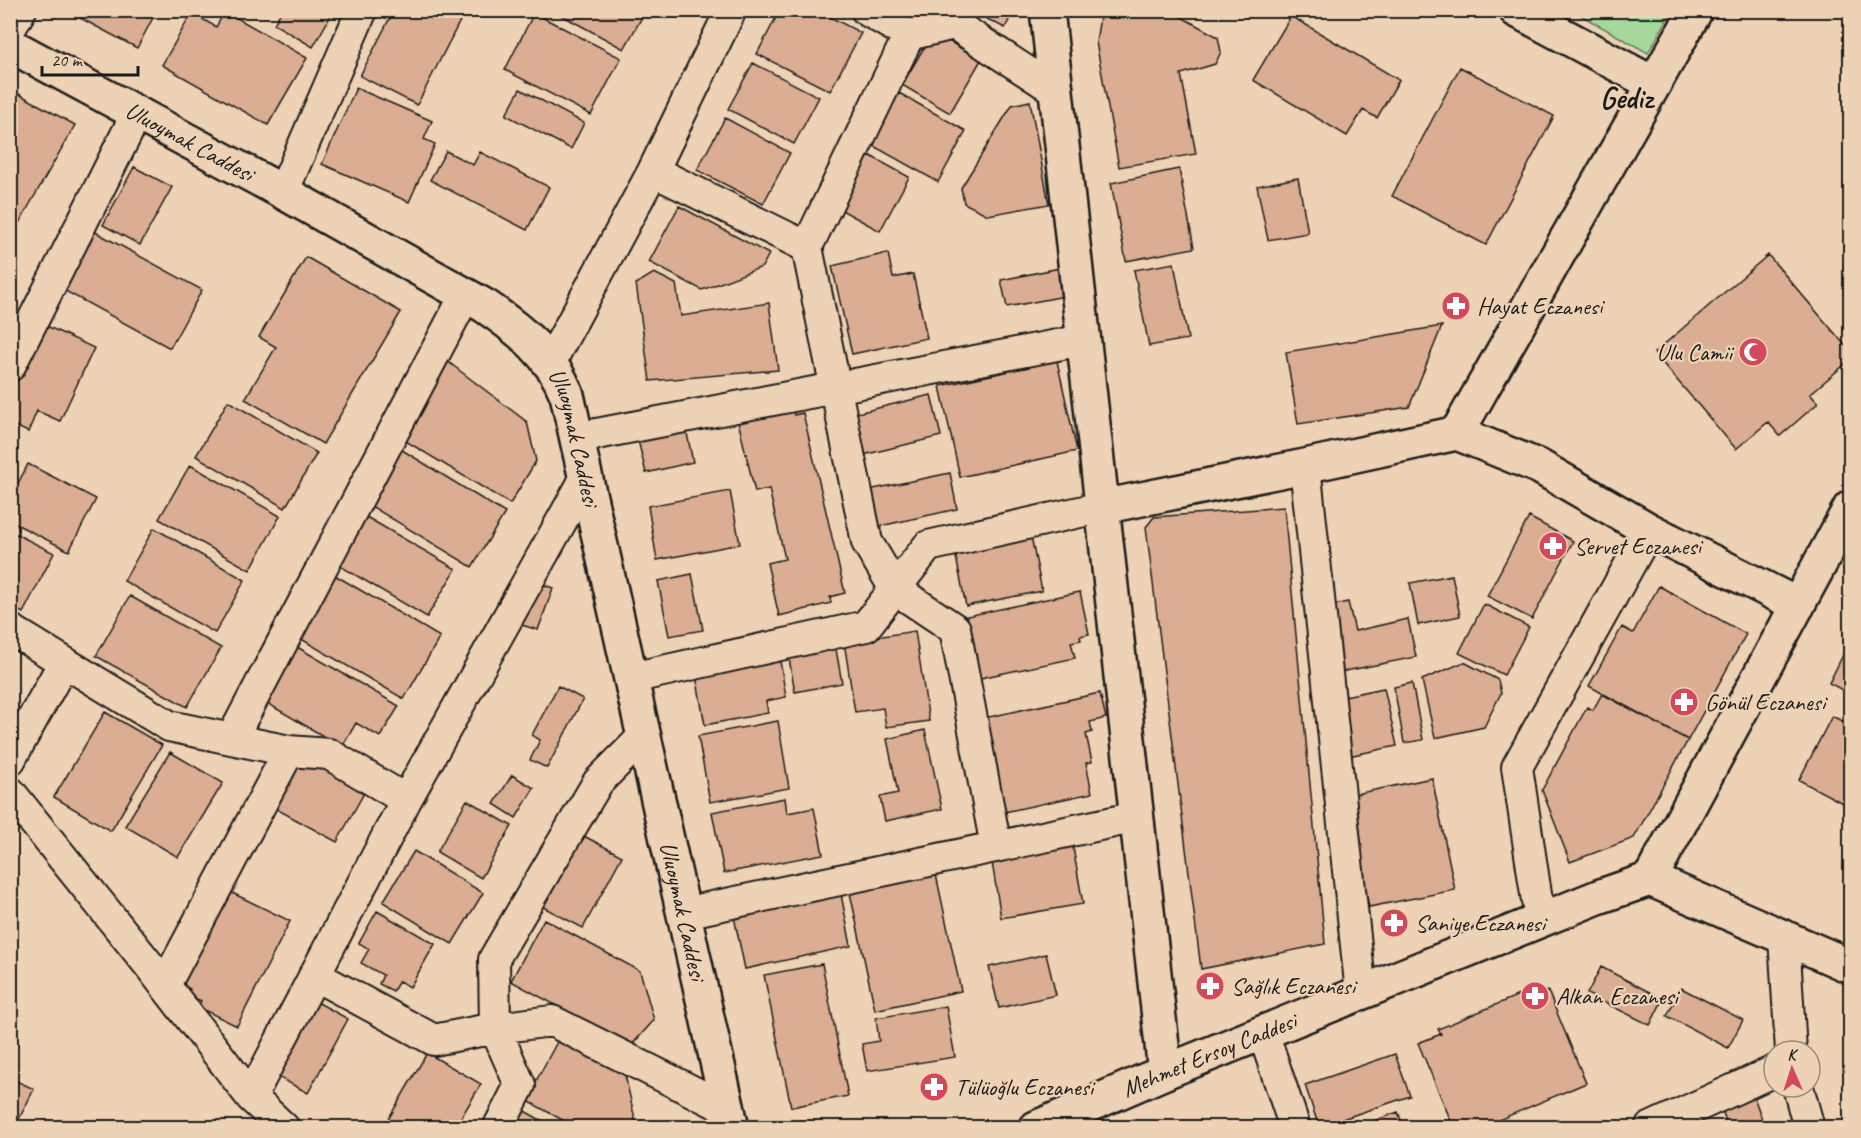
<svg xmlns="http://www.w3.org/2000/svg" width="1861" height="1138" font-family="Caveat,sans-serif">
<rect width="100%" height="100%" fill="#eed2b5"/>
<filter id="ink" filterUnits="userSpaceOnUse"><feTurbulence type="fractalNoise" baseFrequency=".0167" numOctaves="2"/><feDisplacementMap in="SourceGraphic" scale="12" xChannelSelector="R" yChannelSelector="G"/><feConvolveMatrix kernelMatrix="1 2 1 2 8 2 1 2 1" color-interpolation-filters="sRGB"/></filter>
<g filter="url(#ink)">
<path fill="#a5d99b" stroke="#607a5c" stroke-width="1.5" d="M 1573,11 L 1672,11 L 1648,53 Z"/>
<path fill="#dbad93" stroke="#1c1c1c" stroke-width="1.5" d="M 65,10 L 157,10 L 137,48 Z
M 282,10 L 334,10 L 313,47 L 274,24 Z
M 394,10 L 465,11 L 417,105 L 360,76 Z
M 552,10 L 646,10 L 624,49 Z
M 780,10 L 817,10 L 861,33 L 830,91 L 757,54 Z
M 969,10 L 1014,10 L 1005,28 Z
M 1101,10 L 1169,10 L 1218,37 L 1221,52 L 1215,64 L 1181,74 L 1196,154 L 1119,167 L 1096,42 Z
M 225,11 L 307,58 L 268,125 L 162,65 L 192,13 L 216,27 Z
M 534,13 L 621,58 L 591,115 L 505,70 Z
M 1291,16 L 1399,80 L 1377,118 L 1363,110 L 1347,136 L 1253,80 Z
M 933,32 L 981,60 L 950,113 L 902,85 Z
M 753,63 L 819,97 L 794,144 L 728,109 Z
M 1460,67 L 1554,116 L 1486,245 L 1392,196 Z
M 356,88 L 432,121 L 424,139 L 435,144 L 409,202 L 322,164 Z
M 10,89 L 75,125 L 10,239 Z
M 520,89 L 584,123 L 571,149 L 506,115 Z
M 899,93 L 966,131 L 938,182 L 870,144 Z
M 1030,101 L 1049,204 L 988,215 L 964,203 L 961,188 L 1012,105 Z
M 725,118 L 790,153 L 763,204 L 697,170 Z
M 446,151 L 473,165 L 480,152 L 549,187 L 527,230 L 430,180 Z
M 865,153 L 909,177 L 880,231 L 836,207 Z
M 134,167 L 172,187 L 140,245 L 103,225 Z
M 1179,169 L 1194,248 L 1126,261 L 1111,183 Z
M 1298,178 L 1308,233 L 1268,240 L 1257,186 Z
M 679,206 L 769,254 L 762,267 L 702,290 L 649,262 Z
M 90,229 L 202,290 L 170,348 L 58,287 Z
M 888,253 L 893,278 L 913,274 L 927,338 L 852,354 L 832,266 Z
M 1768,255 L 1850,351 L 1850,360 L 1810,394 L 1818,403 L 1780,436 L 1768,422 L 1736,449 L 1654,353 Z
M 306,257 L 401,312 L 323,444 L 245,399 L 276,347 L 259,337 Z
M 1174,263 L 1188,339 L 1149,346 L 1134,270 Z
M 1060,268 L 1065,296 L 1007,307 L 1001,280 Z
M 654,273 L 676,284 L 681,316 L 769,303 L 778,370 L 650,381 L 636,284 Z
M 40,323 L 94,348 L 60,421 L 37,411 L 28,432 L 10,424 L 10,387 Z
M 1442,326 L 1409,407 L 1298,424 L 1286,352 Z
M 447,361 L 527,422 L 536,461 L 510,504 L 404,440 Z
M 1057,361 L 1077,451 L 960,477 L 940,386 Z
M 931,395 L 941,436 L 851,458 L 841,417 Z
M 228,401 L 317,453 L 285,508 L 196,456 Z
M 793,409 L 794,415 L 803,413 L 845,593 L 830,597 L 831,603 L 779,616 L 767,563 L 785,559 L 769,489 L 755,492 L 736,413 Z
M 686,429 L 693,462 L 646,473 L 638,440 Z
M 394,445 L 505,513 L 472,567 L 361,500 Z
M 28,464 L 96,499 L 69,551 L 10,521 L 10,499 Z
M 190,465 L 280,516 L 250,570 L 159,519 Z
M 950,473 L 957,509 L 867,529 L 859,492 Z
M 730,491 L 740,544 L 657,560 L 648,506 Z
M 1284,507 L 1325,944 L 1201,969 L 1146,527 L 1154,517 Z
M 356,511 L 456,569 L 427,617 L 328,559 Z
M 1529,517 L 1573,541 L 1532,619 L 1487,596 Z
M 154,528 L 245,580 L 215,633 L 124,581 Z
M 10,531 L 54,553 L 23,613 L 10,606 Z
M 1031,536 L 1042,591 L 966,606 L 955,552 Z
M 333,574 L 440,637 L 404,699 L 296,636 Z
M 692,574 L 703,630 L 669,636 L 658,581 Z
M 1452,575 L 1460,616 L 1418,625 L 1410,583 Z
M 530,580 L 553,588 L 538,630 L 515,623 Z
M 1659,586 L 1746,634 L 1688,740 L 1589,686 L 1622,627 L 1633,633 Z
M 1080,592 L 1089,634 L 1080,636 L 1081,640 L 1071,642 L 1075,658 L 980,678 L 967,616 Z
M 130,596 L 221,648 L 187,707 L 96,656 Z
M 1348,602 L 1355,631 L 1408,619 L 1416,657 L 1335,673 L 1321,608 Z
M 1484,604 L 1529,627 L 1504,675 L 1459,653 Z
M 915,631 L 929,721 L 886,727 L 883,708 L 855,712 L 844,642 Z
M 1850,641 L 1850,694 L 1829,683 Z
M 292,644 L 399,706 L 380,737 L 356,723 L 342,747 L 260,699 Z
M 835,644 L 842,683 L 795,692 L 788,653 Z
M 779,655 L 786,697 L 766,701 L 768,713 L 705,725 L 695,670 Z
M 1464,662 L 1498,680 L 1501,693 L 1484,727 L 1435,738 L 1422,680 Z
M 1412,683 L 1423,740 L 1404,743 L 1394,687 Z
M 558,686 L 583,699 L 547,768 L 530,760 L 540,740 L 532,735 Z
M 1384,688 L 1397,746 L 1348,756 L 1335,698 Z
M 1100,693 L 1106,718 L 1090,722 L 1092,732 L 1086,734 L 1092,762 L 1086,763 L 1092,793 L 1004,812 L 984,718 Z
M 1602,694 L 1688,740 L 1634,838 L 1570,862 L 1542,790 L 1587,707 L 1593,710 Z
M 105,712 L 162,745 L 111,831 L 54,797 Z
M 1832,716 L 1850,725 L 1850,807 L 1799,780 Z
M 778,721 L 789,788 L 710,802 L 698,736 Z
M 925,730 L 942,809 L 885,821 L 880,797 L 898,793 L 887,739 Z
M 170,752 L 223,783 L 178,857 L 125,826 Z
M 298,754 L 365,791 L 337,842 L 269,805 Z
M 512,775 L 534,788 L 516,818 L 494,804 Z
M 1432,778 L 1455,890 L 1369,907 L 1346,796 Z
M 785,798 L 787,813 L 814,808 L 823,854 L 724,873 L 712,812 Z
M 467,800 L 512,826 L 481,878 L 437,852 Z
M 582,835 L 622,856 L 583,928 L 543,907 Z
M 1072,842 L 1083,904 L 1001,918 L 991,856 Z
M 414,851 L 483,893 L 452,944 L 383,902 Z
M 935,870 L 961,991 L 875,1010 L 849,888 Z
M 224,889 L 290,921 L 237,1026 L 198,1007 L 201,1001 L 187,995 L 190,989 L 177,982 Z
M 840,889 L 851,946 L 745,969 L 733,912 Z
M 377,911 L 435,944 L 410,987 L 399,981 L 393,991 L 379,984 L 383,975 L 361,963 L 369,949 L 359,943 Z
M 544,919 L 640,971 L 654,1020 L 631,1046 L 511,981 Z
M 1046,954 L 1056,995 L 999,1008 L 989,967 Z
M 822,964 L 848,1096 L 791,1107 L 764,975 Z
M 1601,967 L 1663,999 L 1650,1025 L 1587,994 Z
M 1681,988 L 1743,1020 L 1728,1048 L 1667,1016 Z
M 1548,991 L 1586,1083 L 1480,1128 L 1454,1128 L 1418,1043 L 1441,1034 L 1438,1029 L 1519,995 L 1522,1001 Z
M 306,996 L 348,1019 L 308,1093 L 265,1070 Z
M 946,1006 L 955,1057 L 867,1071 L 862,1044 L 879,1041 L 876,1018 Z
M 558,1040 L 625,1075 L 637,1128 L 577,1128 L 526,1100 Z
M 427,1053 L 481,1084 L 455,1128 L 383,1128 Z
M 1395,1054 L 1410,1096 L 1319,1127 L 1305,1085 Z
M 10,1078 L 34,1089 L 15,1127 L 10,1125 Z
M 1753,1094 L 1765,1128 L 1728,1128 L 1721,1106 Z
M 521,1109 L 555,1128 L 511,1128 Z
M 1398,1112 L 1404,1128 L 1367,1128 L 1366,1124 Z"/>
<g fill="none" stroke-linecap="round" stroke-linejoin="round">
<g stroke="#1c1c1c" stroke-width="34">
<path id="minor" d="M 866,10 L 909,35 L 954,24 L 1055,90
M 10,29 L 21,10
M 653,171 L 807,247 L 867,542 L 895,589 L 955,629 L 996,847
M 283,192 L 362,10
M 807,247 L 909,35
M 550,363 L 653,171 L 731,10
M 10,366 L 137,113
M 576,438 L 1083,340
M 1305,466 L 1361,993
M 10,629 L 169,726 L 289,751 L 329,754 L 406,800
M 631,678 L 866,626 L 928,546 L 1102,507
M 232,738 L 465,296
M 10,760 L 64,662
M 10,792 L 149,965 L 251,1097 L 284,1128
M 684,913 L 1137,817
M 1540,921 L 1517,767 L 1649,530
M 1784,937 L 1791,1051
M 314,975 L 434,1040 L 495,1028 L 552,1021 L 728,1109
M 165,985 L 289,751
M 1263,1032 L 1295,1128
M 1798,1087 L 1809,1128
M 251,1097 L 406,800 L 585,479
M 498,1128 L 520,1085 L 495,1028 L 494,959 L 598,782 L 644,736
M 1650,1128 L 1774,1071"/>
</g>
<g stroke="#1c1c1c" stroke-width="38">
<g id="tertiary">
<path d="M 1047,10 L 1165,1072"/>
<path d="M 1516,10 L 1654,84"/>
<path id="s1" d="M 10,45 L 283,192 L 485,306 C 519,329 552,355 567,395 L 732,1128"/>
<path d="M 1457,433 L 1696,10"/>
<path d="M 1102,507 L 1305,466 L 1457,433 L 1540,467 L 1649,530 L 1798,605"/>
<path d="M 1650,879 L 1850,508"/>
<path d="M 1650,879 L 1850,966"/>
<path id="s2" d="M 1036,1128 L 1165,1072 L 1598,897 L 1650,879"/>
</g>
</g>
<use href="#minor" stroke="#eed2b5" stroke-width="30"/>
<use href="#tertiary" stroke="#eed2b5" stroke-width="33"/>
</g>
</g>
<defs>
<g id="pharmacy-disc" transform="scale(1.5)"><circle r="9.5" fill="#d1495b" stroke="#eed2b5"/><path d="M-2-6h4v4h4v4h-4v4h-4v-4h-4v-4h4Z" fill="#fff"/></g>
<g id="mosque-disc" transform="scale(1.5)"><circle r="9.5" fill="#d1495b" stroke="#eed2b5"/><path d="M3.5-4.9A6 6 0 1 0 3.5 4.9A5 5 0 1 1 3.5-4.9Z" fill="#fff"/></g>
</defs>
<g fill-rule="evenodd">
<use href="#pharmacy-disc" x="1456" y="306"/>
<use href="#mosque-disc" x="1753" y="352"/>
<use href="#pharmacy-disc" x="1553" y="546"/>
<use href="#pharmacy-disc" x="1684" y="702"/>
<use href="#pharmacy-disc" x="1394" y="923"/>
<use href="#pharmacy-disc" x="1210" y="986"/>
<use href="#pharmacy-disc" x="1535" y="996"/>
<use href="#pharmacy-disc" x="934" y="1087"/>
</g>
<g text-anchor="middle" stroke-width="4.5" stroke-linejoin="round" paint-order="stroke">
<g font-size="24" fill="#1c1c1c" stroke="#eed2b5">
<text dy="8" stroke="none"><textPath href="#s1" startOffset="204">Uluoymak Caddesi</textPath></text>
<text dy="8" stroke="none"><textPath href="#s1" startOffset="708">Uluoymak Caddesi</textPath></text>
<text dy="8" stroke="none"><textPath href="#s1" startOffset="1194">Uluoymak Caddesi</textPath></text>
<text dy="8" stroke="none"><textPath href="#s2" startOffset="188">Mehmet Ersoy Caddesi</textPath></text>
</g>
<g font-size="24" fill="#1c1c1c" stroke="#eed2b5" text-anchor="start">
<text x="1477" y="314">Hayat Eczanesi</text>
<text x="1732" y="360" text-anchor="end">Ulu Camii</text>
<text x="1574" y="554">Servet Eczanesi</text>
<text x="1705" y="710">Gönül Eczanesi</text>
<text x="1415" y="931">Saniye Eczanesi</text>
<text x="1231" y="994">Sağlık Eczanesi</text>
<text x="1556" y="1004">Alkan Eczanesi</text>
<text x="955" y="1095">Tülüoğlu Eczanesi</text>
</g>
<g font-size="30" font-weight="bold" fill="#1c1c1c" stroke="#eed2b5">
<text x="1626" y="108">Gediz</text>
</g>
</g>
<rect width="1861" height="1138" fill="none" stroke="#eed2b5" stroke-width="36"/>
<rect x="18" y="18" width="1825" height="1102" fill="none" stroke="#1c1c1c" stroke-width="2" filter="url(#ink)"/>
<g transform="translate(1792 1069) rotate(357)"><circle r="28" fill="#eed2b5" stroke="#9a8978" stroke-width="1.5"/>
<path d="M0-4.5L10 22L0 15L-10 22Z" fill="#d1495b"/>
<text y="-9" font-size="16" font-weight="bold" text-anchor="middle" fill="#1c1c1c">K</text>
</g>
<path d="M42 66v9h96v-9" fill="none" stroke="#1c1c1c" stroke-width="3"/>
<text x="51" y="66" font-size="18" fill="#1c1c1c" stroke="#eed2b5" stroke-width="4.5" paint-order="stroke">20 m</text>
</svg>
